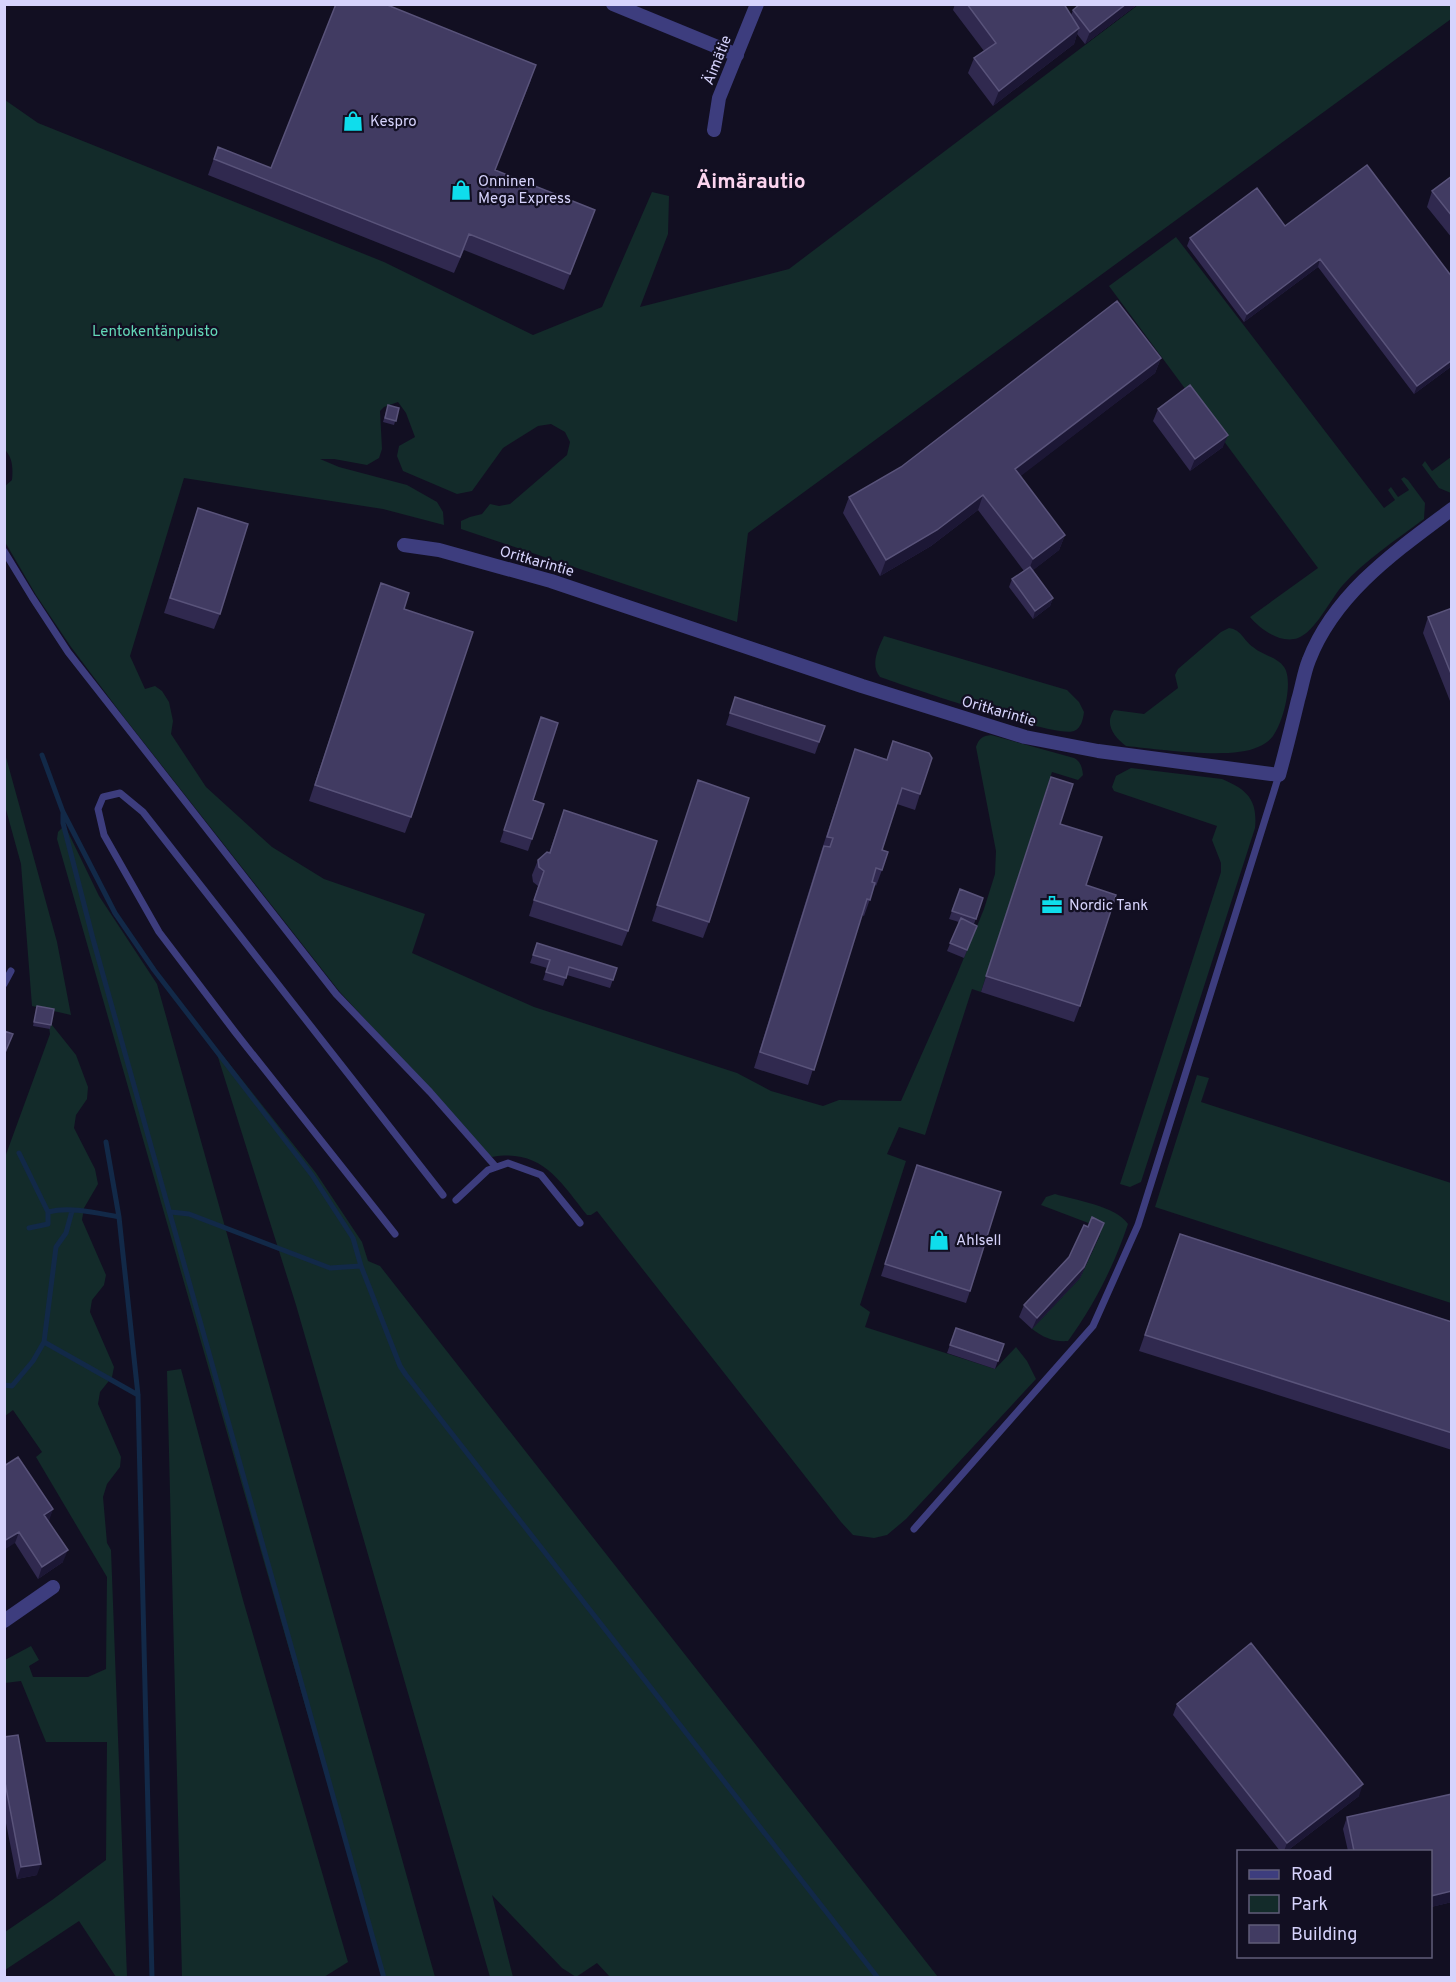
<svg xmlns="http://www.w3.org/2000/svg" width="1456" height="1982" font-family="Overpass,sans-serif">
<rect width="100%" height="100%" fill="#120f22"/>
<path fill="#132b2a" d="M 1138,5 L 1451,5 L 1451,19 L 748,533 L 737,622 L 461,529 L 461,521 L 470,517 L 482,514 L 490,504 L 499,506 L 510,504 L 567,455 L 570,442 L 565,432 L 551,424 L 538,426 L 503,448 L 472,491 L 457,494 L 403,471 L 397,456 L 399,446 L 415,437 L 406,413 L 398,402 L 384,407 L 380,411 L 382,449 L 379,458 L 367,465 L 334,459 L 320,459 L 339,467 L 407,485 L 437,502 L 443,512 L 444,525 L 383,509 L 184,478 L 130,656 L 145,689 L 155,686 L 162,691 L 169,702 L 173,721 L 171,734 L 206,787 L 272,847 L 324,879 L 425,914 L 412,953 L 534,1007 L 737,1073 L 771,1091 L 823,1106 L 839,1100 L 901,1101 L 956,977 L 984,909 L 995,874 L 996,851 L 976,747 C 979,738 983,736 991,735 L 1074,758 C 1081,762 1082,767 1083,775 L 1078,780 L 1052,772 L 981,992 L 972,989 L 925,1135 L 899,1127 L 887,1154 L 906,1161 L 860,1305 L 870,1312 L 865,1327 L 995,1369 L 1016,1347 L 1027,1361 L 1036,1379 L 906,1519 L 887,1535 L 874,1538 L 853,1535 L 841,1522 L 597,1211 L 591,1215 L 587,1215 C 560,1181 541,1148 492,1157 L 485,1152 L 465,1128 L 339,991 L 123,716 L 71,647 L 36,595 L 5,542 L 4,487 L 12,480 C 13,469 13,457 4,449 L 5,100 L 38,123 L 384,262 L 533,335 L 602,307 L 652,192 L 669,196 L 668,234 L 640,307 L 789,269 Z
M 1176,237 L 1384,508 L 1395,500 L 1388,490 L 1391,487 L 1398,497 L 1409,490 L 1401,479 L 1404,477 L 1408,480 L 1425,503 L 1424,519 C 1396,540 1365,560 1342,586 C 1330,600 1315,632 1298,638 C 1281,644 1261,630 1250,617 L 1318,568 L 1109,286 Z
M 1451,457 L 1451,493 L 1439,488 L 1422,465 L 1425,461 L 1432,471 Z
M 1229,628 C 1242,630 1243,640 1253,647 C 1262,655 1277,657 1284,667 C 1294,681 1283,723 1273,736 C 1269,741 1264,745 1258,747 C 1231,760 1158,749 1126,746 C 1114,737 1104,724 1114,710 L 1144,714 L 1178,688 L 1175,675 L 1178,669 L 1221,632 Z
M 884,636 L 1067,690 L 1079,702 L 1084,712 C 1083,720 1081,728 1074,731 C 1058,739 906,686 880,677 C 870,665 878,649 884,636 Z
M 4,750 L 57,942 L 71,1015 L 32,1006 L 21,864 L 5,806 Z
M 1131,768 L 1222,779 C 1246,789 1258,799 1255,828 L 1141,1182 L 1130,1187 L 1120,1184 L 1221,872 L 1221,863 L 1212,840 L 1217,826 L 1114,791 L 1112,787 L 1116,776 Z
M 62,828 L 67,830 L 99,896 L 157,984 L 435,1977 L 383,1977 L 57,839 L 58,832 Z
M 48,1020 L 76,1055 L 88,1087 L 87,1099 L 76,1115 L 74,1128 L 95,1169 L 98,1184 L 84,1208 L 82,1220 L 106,1275 L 104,1285 L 92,1300 L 90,1312 L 114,1367 L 112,1377 L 100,1392 L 98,1404 L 121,1457 L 120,1467 L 107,1484 L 103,1497 L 107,1543 L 111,1550 L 127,1977 L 116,1977 L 79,1921 L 5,1970 L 5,1932 L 52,1900 L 106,1860 L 107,1742 L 46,1742 L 21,1681 L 5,1683 L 5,1660 L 31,1646 L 39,1660 L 29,1666 L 33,1677 L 88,1677 L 106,1669 L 107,1577 L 36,1457 L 42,1452 L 13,1410 L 5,1416 L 4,1160 L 50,1034 Z
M 217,1054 L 224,1057 L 316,1173 L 362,1242 L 368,1261 L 380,1266 L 938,1977 L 611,1978 L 597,1963 L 576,1977 L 562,1968 L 492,1895 L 513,1977 L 490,1977 L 296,1305 Z
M 1197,1075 L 1209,1078 L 1201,1102 L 1451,1183 L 1451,1303 L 1155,1207 Z
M 1055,1194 C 1075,1200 1116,1206 1128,1224 C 1114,1266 1094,1305 1068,1341 C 1054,1342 1044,1338 1032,1329 L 1080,1278 L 1100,1235 L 1089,1229 L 1091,1224 L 1041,1205 L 1046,1197 Z
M 181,1369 L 243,1600 L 348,1962 L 324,1977 L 182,1977 L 167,1371 Z"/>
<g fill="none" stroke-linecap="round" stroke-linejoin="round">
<path stroke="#122948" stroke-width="5" d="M 42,755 L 63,812 L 115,913 L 154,970 L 312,1175 L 353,1238 L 361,1266 L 400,1366 L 406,1375 L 878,1978
M 63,814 L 63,823 L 93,939 L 384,1978
M 106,1142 L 119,1217 L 138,1395 L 152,1978
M 19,1153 L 48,1212 L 48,1224 L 29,1228
M 48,1212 C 70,1206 97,1213 119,1217
M 171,1212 L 189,1214 L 330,1268 L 361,1266
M 44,1342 L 138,1395
M 4,1385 L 12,1386 L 33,1361 L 44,1342 L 56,1247 L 66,1233 L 72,1211"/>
<path stroke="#3d3d7e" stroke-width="7" d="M 4,551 L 32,597 L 68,652 L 336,994 L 430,1092 L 496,1167
M 4,984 L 11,971
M 456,1200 L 488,1170 L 508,1163 L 541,1175 L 580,1223
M 395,1234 L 235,1032 L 159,932 L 104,835 L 98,809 L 103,797 L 120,793 L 143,812 L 443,1195
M 914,1529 L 1093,1326 L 1138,1225 L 1279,775"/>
<path stroke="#3d3d7e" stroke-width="14" d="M 613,4 L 737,55
M 714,130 L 719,98 L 757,4
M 404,545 L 439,550 L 551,581 L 862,686 L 1025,737 L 1098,751 L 1279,775 C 1286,750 1292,725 1298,700 C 1302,687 1304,672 1309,660 C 1335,593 1396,551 1452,509
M 4,1621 L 53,1587"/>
</g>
<path fill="#30294f" d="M 955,4 L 1064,4 L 1071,15 L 1073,10 L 1080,4 L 1138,4 L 1085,44 L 1077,34 L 1074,44 L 993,106 L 968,73 L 974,58 L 984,51 L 953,10 Z
M 531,80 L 495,170 L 595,210 L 564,290 L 464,250 L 454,273 L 208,175 L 218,147 L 271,168 Z
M 1452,176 L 1452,238 L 1427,207 L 1432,191 Z
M 1285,226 L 1452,366 L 1414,394 L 1318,267 L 1244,322 L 1187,246 L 1190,238 Z
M 1161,358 L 1155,373 L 1020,476 L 1065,535 L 1059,550 L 1033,570 L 1053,598 L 1050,606 L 1033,619 L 1009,587 L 1012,579 L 1024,571 L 978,510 L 931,546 L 880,576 L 843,513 L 849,497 Z
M 388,405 L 399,408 L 394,425 L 383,422 Z
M 1158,409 L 1223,447 L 1190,471 L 1153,421 Z
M 198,508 L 220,614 L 214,629 L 164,613 Z
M 381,583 L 404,609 L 411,817 L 405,833 L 309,801 Z
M 1452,608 L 1452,706 L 1423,633 L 1428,617 Z
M 735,697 L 825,726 L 815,754 L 726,725 Z
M 537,729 L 533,800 L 544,804 L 528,851 L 500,842 Z
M 893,741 L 920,794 L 915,810 L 897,804 L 882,850 L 882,870 L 876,886 L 875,885 L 864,916 L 862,915 L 808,1085 L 754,1068 L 821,852 L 855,749 L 887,759 Z
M 1051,777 L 1060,824 L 1086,885 L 1080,1006 L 1074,1022 L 981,992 Z
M 698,780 L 709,922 L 703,938 L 652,921 Z
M 564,810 L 628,931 L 622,946 L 529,916 L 538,886 L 533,882 L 532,875 L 538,860 L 549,853 Z
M 960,889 L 983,898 L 974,924 L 977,926 L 964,958 L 947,951 L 959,922 L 949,919 Z
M 537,943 L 617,968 L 610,988 L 567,975 L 563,986 L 543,980 L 547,968 L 530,963 Z
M 37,1006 L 51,1025 L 50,1029 L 33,1026 Z
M 917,1165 L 970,1291 L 966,1303 L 881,1276 Z
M 1100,1234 L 1080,1278 L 1032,1329 L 1019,1317 L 1024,1305 Z
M 1180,1234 L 1452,1322 L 1452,1450 L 1139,1351 Z
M 956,1328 L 1004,1344 L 995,1369 L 947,1353 Z
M 4,1466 L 53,1509 L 48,1521 L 63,1562 L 38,1579 L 15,1543 Z
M 1177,1704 L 1359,1796 L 1287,1851 L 1280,1851 L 1173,1715 Z
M 4,1737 L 37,1875 L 17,1879 L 4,1813 Z
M 1452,1794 L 1452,1902 L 1431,1907 L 1431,1851 L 1348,1851 L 1343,1829 L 1347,1817 Z"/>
<path fill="#1c1735" d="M 1126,4 L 1138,4 L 1085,44 L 1090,32 Z
M 1079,28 L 1074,44 L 993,106 L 999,91 Z
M 1320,259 L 1318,267 L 1244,322 L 1247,314 Z
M 1161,358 L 1155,373 L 1009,485 L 1015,469 Z
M 1452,360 L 1452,366 L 1414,394 L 1417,386 Z
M 1228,435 L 1223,447 L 1190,471 L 1195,459 Z
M 983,495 L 978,510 L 931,546 L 880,576 L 886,560 Z
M 1065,535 L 1059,550 L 1027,575 L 1033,559 Z
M 1053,598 L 1050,606 L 1033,619 L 1035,611 Z
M 1104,1223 L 1100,1234 L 1080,1278 L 1032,1329 L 1037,1318 Z
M 53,1509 L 49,1521 L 40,1527 L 44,1515 Z
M 19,1532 L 15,1543 L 4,1550 L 4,1541 Z
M 68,1550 L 63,1562 L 38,1579 L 42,1567 Z
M 1363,1784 L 1359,1796 L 1287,1851 L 1284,1851 L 1287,1843 Z
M 41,1864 L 37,1875 L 17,1879 L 21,1867 Z
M 1452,1891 L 1452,1902 L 1431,1907 L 1431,1896 Z"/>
<path fill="#413b62" stroke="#59537a" stroke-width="1.5" d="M 336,4 L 385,4 L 536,65 L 495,170 L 595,210 L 570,274 L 469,234 L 460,257 L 214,159 L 218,147 L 271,168 Z
M 967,4 L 1064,4 L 1079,28 L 999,91 L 974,58 L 996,43 Z
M 1080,4 L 1126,4 L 1090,32 L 1073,10 Z
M 1367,165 L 1452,277 L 1452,360 L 1417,386 L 1320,259 L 1247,314 L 1190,238 L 1257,188 L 1285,226 Z
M 1452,176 L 1452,216 L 1432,191 Z
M 1117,301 L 1161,358 L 1015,469 L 1065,535 L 1033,559 L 983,495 L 937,530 L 886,560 L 849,497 L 901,467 Z
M 1190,385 L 1228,435 L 1195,459 L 1158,409 Z
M 388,405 L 399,408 L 396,421 L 385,418 Z
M 198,508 L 248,524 L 220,614 L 170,598 Z
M 1030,567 L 1053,598 L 1035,611 L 1012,579 Z
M 381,583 L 409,593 L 404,609 L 473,632 L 411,817 L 315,785 Z
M 1452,608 L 1452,676 L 1428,617 Z
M 735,697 L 825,726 L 819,742 L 730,713 Z
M 541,717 L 558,723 L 533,800 L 544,804 L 532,839 L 504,830 Z
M 893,741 L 929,753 L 932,758 L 920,794 L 902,788 L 882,850 L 888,852 L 882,870 L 876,868 L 872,882 L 875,883 L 870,900 L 867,899 L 814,1070 L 760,1052 L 824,846 L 830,847 L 833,838 L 827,837 L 855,749 L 887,760 Z
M 1051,777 L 1073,784 L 1060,824 L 1102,837 L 1086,885 L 1116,895 L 1080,1006 L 986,976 Z
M 698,780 L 749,798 L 709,922 L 657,905 Z
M 564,810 L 657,841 L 628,931 L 534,900 L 544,871 L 539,867 L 538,860 L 547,852 L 550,853 Z
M 960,889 L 983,898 L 976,919 L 952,911 Z
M 961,918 L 977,926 L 967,950 L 950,943 Z
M 537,943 L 617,968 L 613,980 L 569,967 L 566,978 L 546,972 L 550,960 L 533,955 Z
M 37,1006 L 54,1009 L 51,1025 L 34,1022 Z
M 4,1031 L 13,1034 L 4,1055 Z
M 917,1165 L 1001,1192 L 970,1291 L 885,1264 Z
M 1092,1217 L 1104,1223 L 1084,1267 L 1037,1318 L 1024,1305 L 1069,1257 L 1084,1225 L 1088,1227 Z
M 1180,1234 L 1452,1322 L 1452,1433 L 1145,1335 Z
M 956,1328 L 1004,1344 L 998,1361 L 950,1345 Z
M 18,1457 L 53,1509 L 44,1515 L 68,1550 L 42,1567 L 19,1532 L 4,1541 L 4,1466 Z
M 1251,1643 L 1363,1784 L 1287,1843 L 1177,1704 Z
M 18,1735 L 41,1864 L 21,1867 L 4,1777 L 4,1737 Z
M 1452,1794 L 1452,1891 L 1431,1896 L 1431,1851 L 1354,1851 L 1347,1817 Z"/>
<defs>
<g id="shop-bare" transform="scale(1.62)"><path d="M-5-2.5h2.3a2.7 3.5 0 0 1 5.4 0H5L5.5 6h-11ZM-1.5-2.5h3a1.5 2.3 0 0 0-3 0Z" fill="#0fddec" stroke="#120f22" stroke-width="2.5" paint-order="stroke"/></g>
<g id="office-bare" transform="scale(1.62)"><path d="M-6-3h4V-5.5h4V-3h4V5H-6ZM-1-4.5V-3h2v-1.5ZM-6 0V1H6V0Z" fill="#0fddec" stroke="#120f22" stroke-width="2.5" paint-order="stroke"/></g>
</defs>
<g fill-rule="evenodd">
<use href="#shop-bare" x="353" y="121"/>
<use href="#shop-bare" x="461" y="190"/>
<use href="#office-bare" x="1052" y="905"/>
<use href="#shop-bare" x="939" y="1240"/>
</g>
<g text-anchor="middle" stroke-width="4.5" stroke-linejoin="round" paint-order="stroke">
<g font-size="15" fill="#d6d3fc" stroke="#120f22">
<text transform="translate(717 60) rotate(-68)" y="5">Äimätie</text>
<text transform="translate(537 561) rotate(16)" y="5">Oritkarintie</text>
<text transform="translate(999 711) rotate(16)" y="5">Oritkarintie</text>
</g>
<g font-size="15" fill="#d6d3fc" stroke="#120f22" text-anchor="start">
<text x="370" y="126">Kespro</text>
<text x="478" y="186">Onninen<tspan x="478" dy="17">Mega Express</tspan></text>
<text x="1069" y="910">Nordic Tank</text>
<text x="956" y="1245">Ahlsell</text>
</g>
<g font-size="15" fill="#63d8b7" stroke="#120f22">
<text x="155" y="336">Lentokentänpuisto</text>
</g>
<g font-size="21" font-weight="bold" fill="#fcd5ef" stroke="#120f22">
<text x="751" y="188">Äimärautio</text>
</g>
</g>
<rect width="1456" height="1982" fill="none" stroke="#d6d3fc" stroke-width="12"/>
<rect x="1237" y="1850" width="195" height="108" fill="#120f22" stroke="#605d79" stroke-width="1.5"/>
<rect x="1249" y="1870" width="30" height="9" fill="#3d3d7e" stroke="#605d79" stroke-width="1.5"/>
<text x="1291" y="1880" font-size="18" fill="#d6d3fc">Road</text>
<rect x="1249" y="1895" width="30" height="18" fill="#132b2a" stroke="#605d79" stroke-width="1.5"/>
<text x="1291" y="1910" font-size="18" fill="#d6d3fc">Park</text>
<rect x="1249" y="1925" width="30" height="18" fill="#413b62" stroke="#605d79" stroke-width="1.5"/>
<text x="1291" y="1940" font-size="18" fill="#d6d3fc">Building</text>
</svg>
